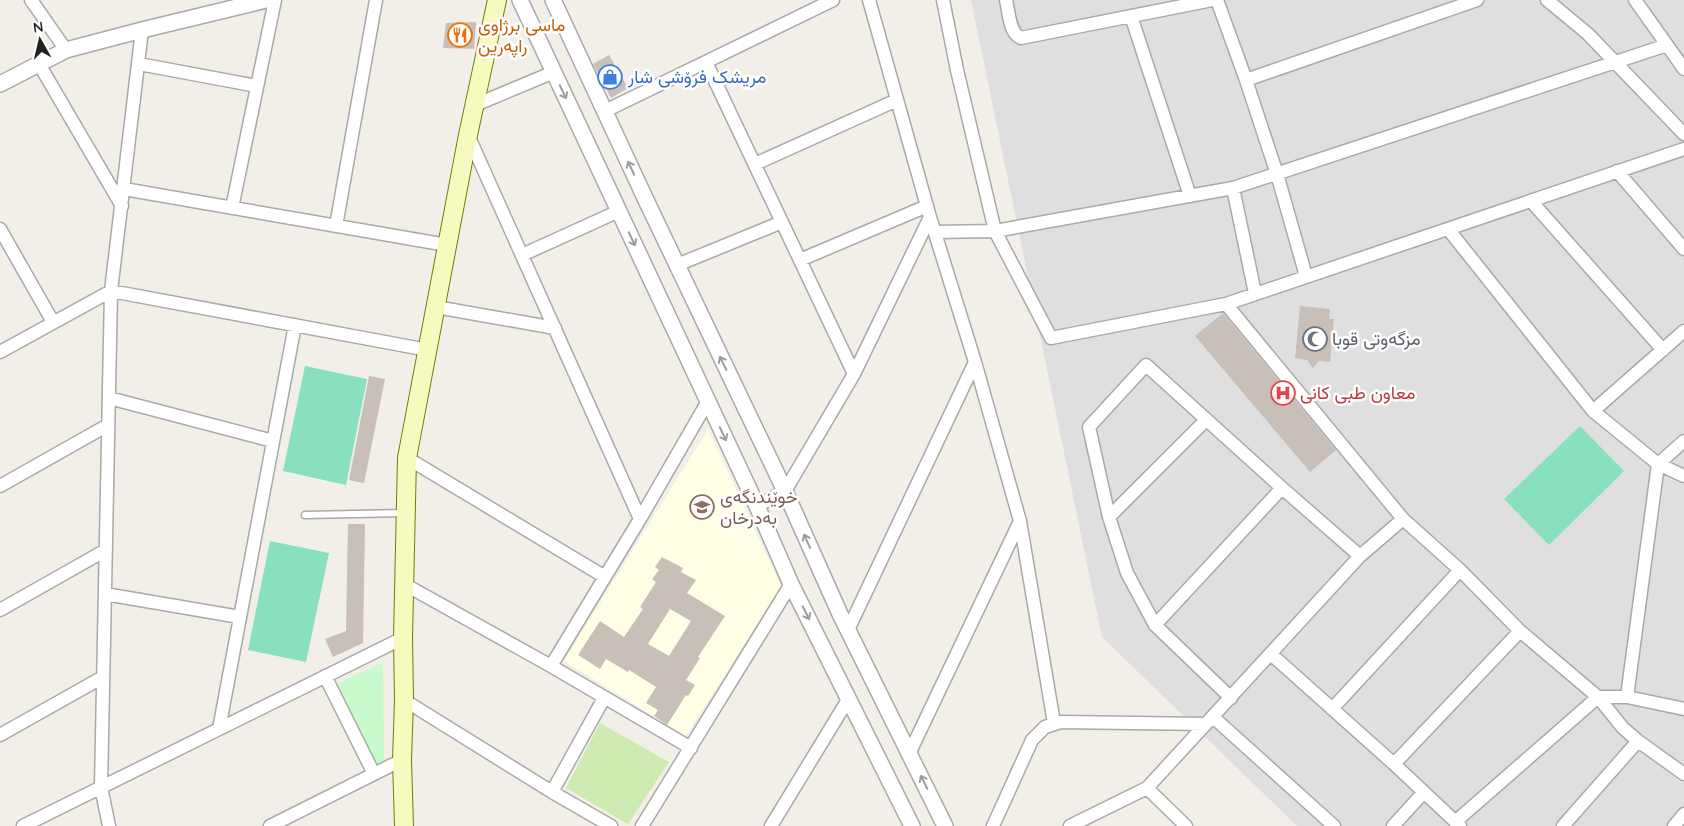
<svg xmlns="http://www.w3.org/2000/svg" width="1684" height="826" font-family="Quicksand,Vazirmatn,sans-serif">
<rect width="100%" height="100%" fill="#f2efe9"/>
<path fill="#e0dfdf" d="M 971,0 L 1684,0 L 1684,826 L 1297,826 L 1102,637 Z"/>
<path fill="#ffffe5" d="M 708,429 L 781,586 L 686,736 L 564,661 Z"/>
<path fill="#cdebb0" d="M 600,723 L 669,762 L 628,824 L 566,788 Z"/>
<path fill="#c8facc" d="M 383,662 L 384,762 L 376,766 L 336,684 Z"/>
<path fill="#88e0be" d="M 305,366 L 367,379 L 346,485 L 283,471 Z
M 1580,426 L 1624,471 L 1549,545 L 1504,499 Z
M 270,541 L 329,553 L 306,662 L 248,650 Z"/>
<path fill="#c7bfb8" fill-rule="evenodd" d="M 476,22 L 474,49 L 443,48 L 446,23 Z
M 609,55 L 628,88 L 611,98 L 593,64 Z
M 1300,306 L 1330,309 L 1329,319 L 1334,319 L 1330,362 L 1319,361 L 1313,368 L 1307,360 L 1295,358 Z
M 1223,313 L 1336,450 L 1310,472 L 1195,336 Z
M 369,376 L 385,379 L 364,483 L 349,480 Z
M 348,524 L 365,524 L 363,643 L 333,657 L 325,639 L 346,631 Z
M 662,557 L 683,568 L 681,572 L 696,580 L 687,593 L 725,616 L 698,657 L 700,658 L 686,680 L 695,685 L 688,696 L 686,695 L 667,725 L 654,716 L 658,710 L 646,703 L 656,687 L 629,670 L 628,672 L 606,659 L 600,669 L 578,655 L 600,621 L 624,637 L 643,609 L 640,607 L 656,582 L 652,579 L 659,570 L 655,567 ZM 670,609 L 691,621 L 669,656 L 648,644 Z"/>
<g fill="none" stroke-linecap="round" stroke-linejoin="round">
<g stroke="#a9a9a9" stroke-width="9">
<path id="service" d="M 305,515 L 404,513"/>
</g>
<g stroke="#a9a9a9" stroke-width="15">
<path id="minor" d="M 31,0 L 66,50
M 869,0 L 930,217 L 975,362 L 1020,521 L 1054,723
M 943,0 L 957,70 L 995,231 L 1051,338 L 1226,304 L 1684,149
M 1006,0 C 1009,12 1009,33 1021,38 L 1212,0
M 1217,0 L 1246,80
M 1547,0 L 1588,34 L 1684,134
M 1635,0 L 1684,69
M 1131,16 L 1190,196
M 706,62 L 854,374
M 39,64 L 122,206
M 139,64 L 257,86
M 475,105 L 554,72
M 605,111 L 833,0
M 468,135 L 640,519
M 755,164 L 897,100
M 1617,171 L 1684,249
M 1233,188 L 1255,293
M 124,189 L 447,245
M 1531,201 L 1663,350
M 232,208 L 275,0
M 336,226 L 376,0
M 0,229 L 53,322
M 1448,229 L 1593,411 L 1658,464 L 1684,476
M 935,232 L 995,231 L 1233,188 L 1667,45
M 522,255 L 619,211
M 800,260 L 927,206
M 677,265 L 782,222
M 1306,276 L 1277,174 L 1246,80 L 1477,0
M 1226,304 L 1403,519 L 1460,570 L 1520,631 L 1598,697 L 1623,728 L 1638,741 L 1684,774
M 436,307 L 555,328
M 0,352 L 111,291 L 428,350
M 109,398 L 273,441
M 1593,411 L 1684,331
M 407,458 L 605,577
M 0,486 L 108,425
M 757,506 L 785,491 L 854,374 L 930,217
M 1109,517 L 1206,420
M 404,584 L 551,666 L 691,748
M 105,594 L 240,617
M 0,610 L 106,550
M 1155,625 L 1282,488
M 848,630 L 975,362
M 1271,654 L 1394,764 L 1460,826
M 551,666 L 640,519 L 708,401
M 325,676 L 374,774
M 1627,697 L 1658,464 L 1684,441
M 1231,698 L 1155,625 L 1127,573 L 1109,517 L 1089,427 L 1146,365 L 1282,488 L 1360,556
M 404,700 L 552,792 L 611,826
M 1332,709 L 1460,570
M 1213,717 L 1334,826
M 219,729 L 295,325
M 0,735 L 103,677
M 909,754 L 1020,521
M 1394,764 L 1520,631
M 1147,788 L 1186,826
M 552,792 L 604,698
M 1455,822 L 1598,697 L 1627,697 L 1684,709
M 23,826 L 403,638
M 109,826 L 101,787 L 111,291 L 142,30
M 270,826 L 402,760
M 642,826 L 791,584
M 771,826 L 849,698
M 993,826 L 1032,740 L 1045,727 L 1061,722 L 1206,724
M 1070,826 L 1147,788 L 1360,556 L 1403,519
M 1393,826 L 1424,792
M 1563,826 L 1638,741
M 1674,826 L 1684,814"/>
</g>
<g stroke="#a9a9a9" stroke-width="18">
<path id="tertiary" d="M 520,0 L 757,506 L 791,584 L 912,826
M 553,0 L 645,198 L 785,491 L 840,614 L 945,826
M 0,84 L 66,50 L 142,30 L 266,0"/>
</g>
<g stroke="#707d05" stroke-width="20">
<path id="secondary" d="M 404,826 L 402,760 L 404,700 L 403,638 L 407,458 L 468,135 L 497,0"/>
</g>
<use href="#service" stroke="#fff" stroke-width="6"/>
<use href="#minor" stroke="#fff" stroke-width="12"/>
<use href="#tertiary" stroke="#fff" stroke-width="15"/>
<use href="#secondary" stroke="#f7fabf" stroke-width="18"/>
</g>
<defs><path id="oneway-shaft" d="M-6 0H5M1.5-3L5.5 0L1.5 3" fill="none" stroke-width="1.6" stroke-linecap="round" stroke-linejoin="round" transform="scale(1.25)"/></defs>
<g stroke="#9c9c9c">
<use href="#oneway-shaft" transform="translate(563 92) rotate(65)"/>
<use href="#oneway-shaft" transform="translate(631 168) rotate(-115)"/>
<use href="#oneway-shaft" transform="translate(632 239) rotate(65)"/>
<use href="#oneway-shaft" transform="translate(723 363) rotate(-116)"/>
<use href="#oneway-shaft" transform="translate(723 434) rotate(65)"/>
<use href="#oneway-shaft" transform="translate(807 541) rotate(-114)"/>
<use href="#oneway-shaft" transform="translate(806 613) rotate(63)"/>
<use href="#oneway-shaft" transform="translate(924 782) rotate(-116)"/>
</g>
<defs>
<g id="restaurant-ring" transform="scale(1.25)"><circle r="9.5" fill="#fff" stroke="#e8710a" stroke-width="1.5"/><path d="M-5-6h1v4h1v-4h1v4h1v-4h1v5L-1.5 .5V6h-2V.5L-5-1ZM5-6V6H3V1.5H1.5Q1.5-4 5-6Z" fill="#e8710a"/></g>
<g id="shop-ring" transform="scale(1.25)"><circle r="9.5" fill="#fff" stroke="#3f7fe0" stroke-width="1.5"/><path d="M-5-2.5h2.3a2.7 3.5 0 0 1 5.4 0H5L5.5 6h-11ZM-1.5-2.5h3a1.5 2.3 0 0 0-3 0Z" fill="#3f7fe0"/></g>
<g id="mosque-ring" transform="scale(1.25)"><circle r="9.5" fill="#fff" stroke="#6b7280" stroke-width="1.5"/><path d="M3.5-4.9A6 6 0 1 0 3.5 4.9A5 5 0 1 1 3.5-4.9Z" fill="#6b7280"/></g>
<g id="hospital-ring" transform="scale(1.25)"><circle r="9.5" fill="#fff" stroke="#e0444e" stroke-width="1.5"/><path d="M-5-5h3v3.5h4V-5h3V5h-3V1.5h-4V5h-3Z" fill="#e0444e"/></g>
<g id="school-ring" transform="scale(1.25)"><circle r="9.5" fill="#fff" stroke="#8d6e63" stroke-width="1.5"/><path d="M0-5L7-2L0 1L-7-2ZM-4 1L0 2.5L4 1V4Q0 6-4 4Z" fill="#8d6e63"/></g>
</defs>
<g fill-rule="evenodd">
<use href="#restaurant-ring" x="460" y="35"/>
<use href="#shop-ring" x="610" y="77"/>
<use href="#mosque-ring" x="1315" y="339"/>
<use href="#hospital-ring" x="1283" y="393"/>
<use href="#school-ring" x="702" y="507"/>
</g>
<g text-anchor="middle" stroke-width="5" stroke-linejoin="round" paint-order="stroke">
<g font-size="18" fill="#c56008" stroke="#fff" text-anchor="start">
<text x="478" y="31">ماسی برژاوی<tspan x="478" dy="21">راپەرین</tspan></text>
</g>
<g font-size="18" fill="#366cbe" stroke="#fff" text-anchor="start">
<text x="628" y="83">مریشک فرۆشی شار</text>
</g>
<g font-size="18" fill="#5b616d" stroke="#fff" text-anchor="start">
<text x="1332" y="345">مزگەوتی قوبا</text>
</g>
<g font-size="18" fill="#be3a42" stroke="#fff" text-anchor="start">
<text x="1300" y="399">معاون طبی کانی</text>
</g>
<g font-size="18" fill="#785e54" stroke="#fff" text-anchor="start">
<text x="720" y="503">خوێندنگەی<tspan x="720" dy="21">بەدرخان</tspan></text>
</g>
</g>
<g transform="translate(40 40) rotate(352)" stroke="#ffffff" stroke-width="4" paint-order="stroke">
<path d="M0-4L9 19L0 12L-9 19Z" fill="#222222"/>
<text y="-8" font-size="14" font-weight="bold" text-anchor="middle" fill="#222222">N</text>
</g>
</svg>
